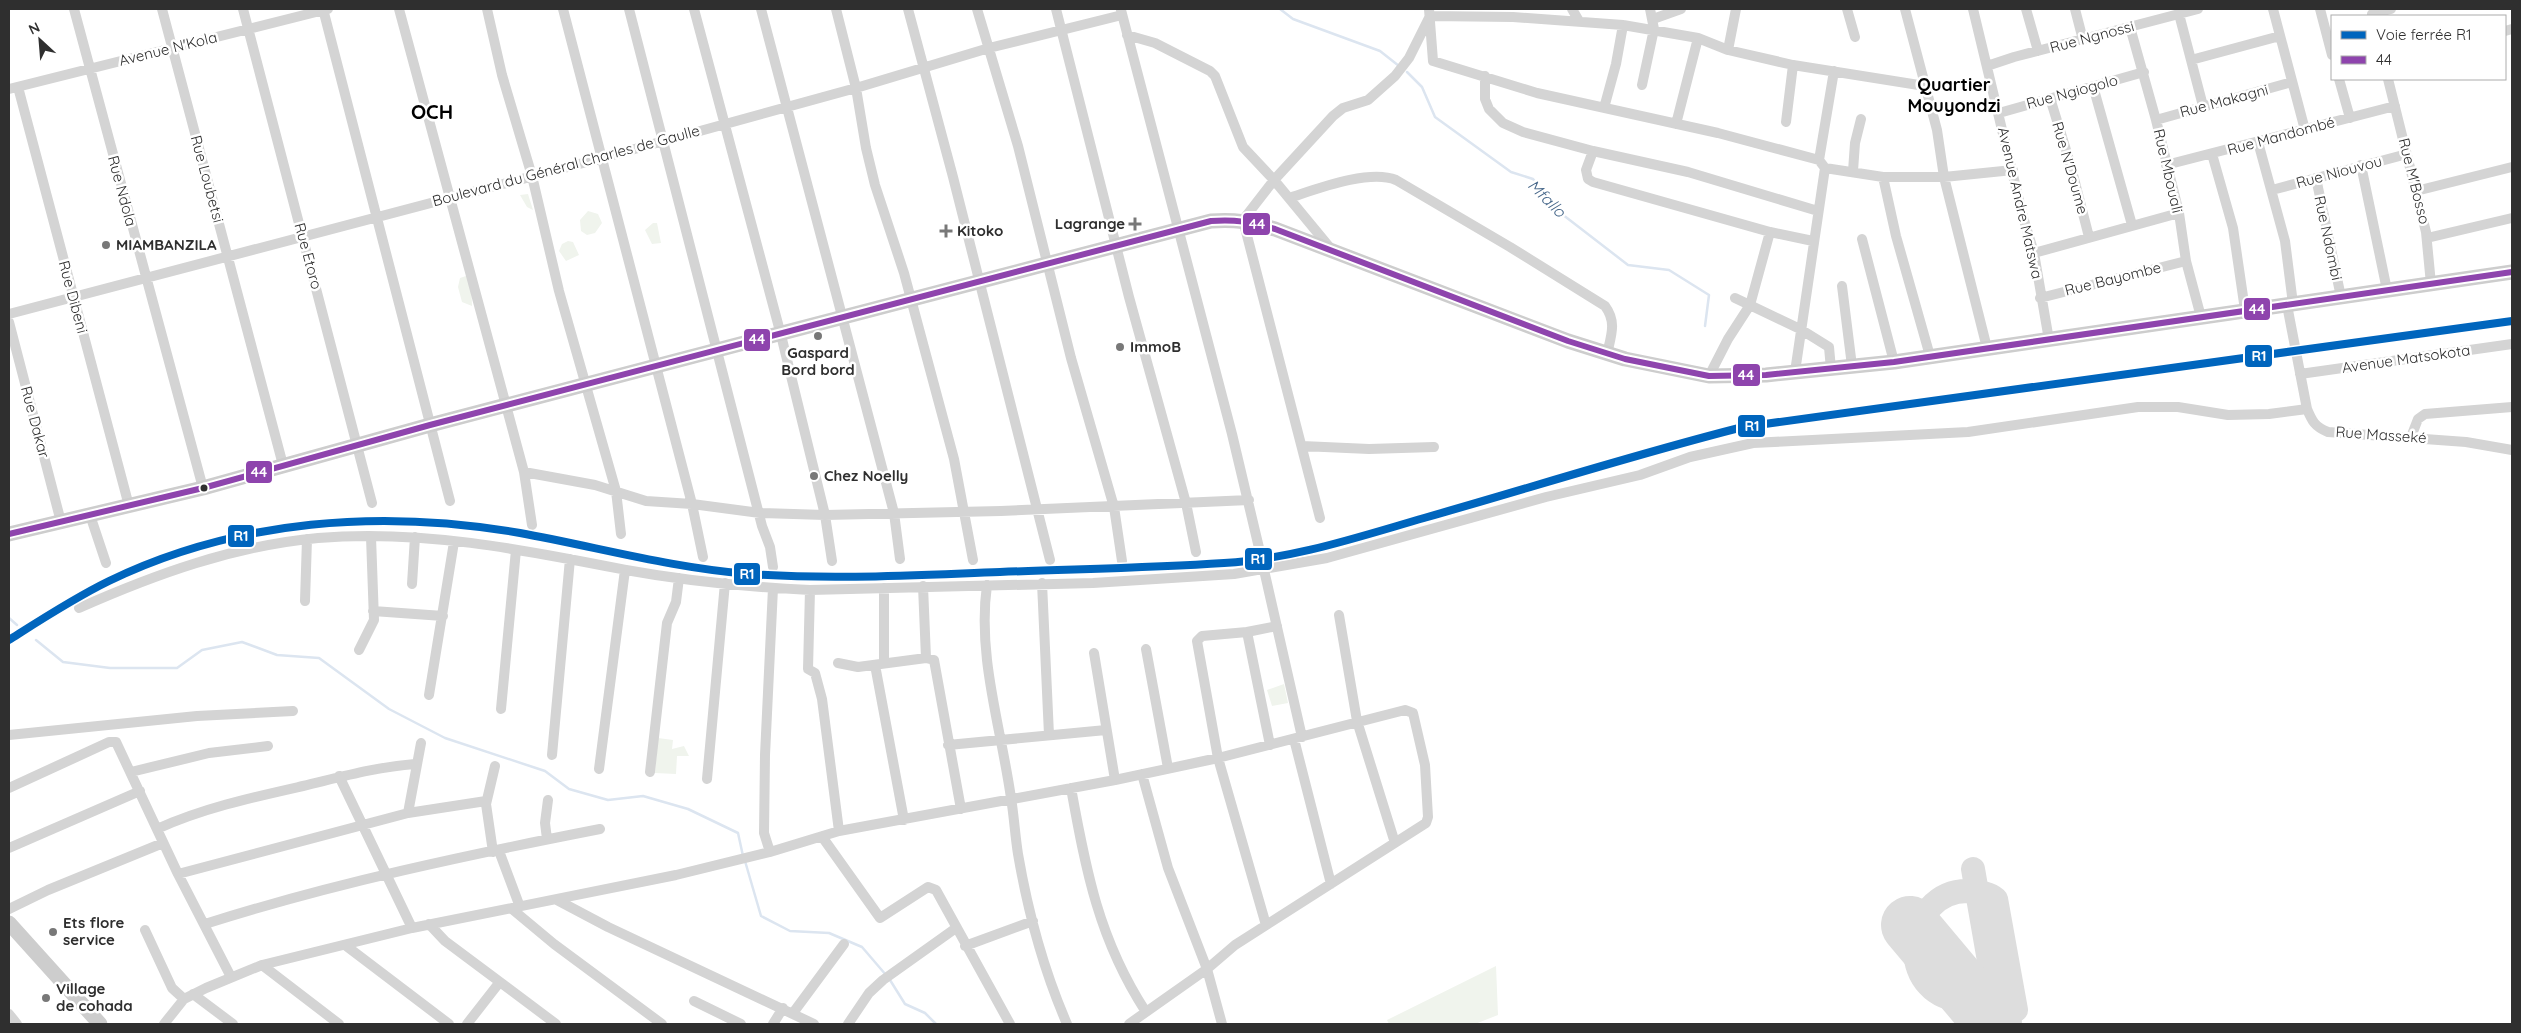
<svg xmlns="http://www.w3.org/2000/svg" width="2521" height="1033" font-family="Quicksand,sans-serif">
<rect width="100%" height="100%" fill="#fff"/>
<path fill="#f0f4ed" d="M 528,194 L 533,210 L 527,207 L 520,195 Z
M 588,211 L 598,214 L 602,223 L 595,233 L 587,235 L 581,231 L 580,220 Z
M 653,223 L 657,223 L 661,243 L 652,244 L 645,230 Z
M 568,241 L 573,242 L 579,255 L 566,261 L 559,251 L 562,244 Z
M 466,276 L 471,278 L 472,306 L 462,302 L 458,287 L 460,278 Z
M 1284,684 L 1288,703 L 1272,706 L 1267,690 Z
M 658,738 L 673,740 L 672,749 L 684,746 L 689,756 L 677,756 L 676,774 L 655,773 Z
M 1496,966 L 1498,1015 L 1475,1024 L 1389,1024 L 1387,1020 Z"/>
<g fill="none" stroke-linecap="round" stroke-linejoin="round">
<path stroke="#dce5f0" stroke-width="2.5" d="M 1280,9 L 1293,19 L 1380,51 L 1399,66
M 1407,72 L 1422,87 L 1435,117 L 1511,172 L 1533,179 L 1558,211 L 1628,265 L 1669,270 L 1709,295 L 1705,326
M 9,618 L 17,625
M 36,640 L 63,662 L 110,668 L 177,668 L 202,650 L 242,642 L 277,655 L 319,658 L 389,709 L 445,738 L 545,771 L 569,789 L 608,800 L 643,796 L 688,809 L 738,833 L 743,856
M 745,861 L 761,916 L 790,931 L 829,933 L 862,947 L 886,975
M 890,980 L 905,1004 L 925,1013 L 936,1024"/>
<path stroke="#ddd" stroke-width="24" d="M 1973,869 L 2000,1024
M 1972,1000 C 1892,1006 1901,887 1971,891 C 1979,892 1989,893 1996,899 L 2016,1010"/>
<path stroke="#ddd" stroke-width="58" d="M 1910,925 L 1993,1024"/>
<path stroke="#d4d4d4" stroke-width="10" d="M 74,9 L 203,488
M 162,9 L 283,465
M 243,9 L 372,503
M 323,9 L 450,501
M 399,9 L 524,472 L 532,525
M 487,9 L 502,75 L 532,176 L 559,291 L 616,491 L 621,534
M 563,9 L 692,504 L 703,557
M 629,9 L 762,526 L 770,547 L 773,567
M 694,9 L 781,335 L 825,515 L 832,561
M 761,9 L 894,513 L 900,559
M 836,9 L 856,88 L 866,148 L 875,185 L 904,273 L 954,459 L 973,560
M 908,9 L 953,177 L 1050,560
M 977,9 L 1018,146 L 1071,358 L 1114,507 L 1122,561
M 1056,9 L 1129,297 L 1186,503 L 1196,552
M 1429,9 L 1433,61 L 1537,93 L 1718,133 L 1819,160 L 1825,168 L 1883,177 L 1944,177 L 2013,170
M 1572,9 L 1579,21
M 1847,9 L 1855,37
M 1905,9 L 1937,130 L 1944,177 L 1987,348
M 1973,9 L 2023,217 L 2034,253 L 2049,340
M 2026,9 L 2038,51
M 2075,9 L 2083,40
M 2273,9 L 2305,130
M 2320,9 L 2332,55
M 1121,10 L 1232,434 L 1260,552
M 2179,14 L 2203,106
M 2372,14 L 2391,9
M 1653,19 L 1681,9
M 2130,27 L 2156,120 L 2179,213 L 2186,261 L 2201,317
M 2505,31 L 2512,29
M 1127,35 L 1155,43 L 1210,71 L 1215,76 L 1243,147 L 1274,180 L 1331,249
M 1728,50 L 1736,9
M 2191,60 L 2280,36
M 1987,66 L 2014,57 L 2198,9
M 1485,76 L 1485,99 L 1489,109 L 1503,123 L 1523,132 L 1593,151 L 1688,172 L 1818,211
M 2339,79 L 2350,118
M 2388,79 L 2426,232 L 2431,284
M 1642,85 L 1654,29 L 1650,9
M 2093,86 L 2132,225
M 18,87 L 129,506
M 9,89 L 328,9
M 2050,98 L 2070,163 L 2089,237
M 1604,108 L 1616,64 L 1623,25
M 1999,113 L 2144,72
M 2156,120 L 2292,82
M 1786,122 L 1793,65
M 1676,124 L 1698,38
M 2258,142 L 2285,241 L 2293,304
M 1593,151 L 1586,170 L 1588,179 L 1593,182 L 1770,232 L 1813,241
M 2212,154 L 2233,228 L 2245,310
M 1819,160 L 1834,71
M 2166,165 L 2395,106
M 2361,165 L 2387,290
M 1853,171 L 1855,143 L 1861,119
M 1883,177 L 1896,236 L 1930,356
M 2316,178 L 2341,297
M 2272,190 L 2407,154
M 2416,191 L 2512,167
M 1289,198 C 1317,189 1369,169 1396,180 L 1510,247 L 1605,306 C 1617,322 1611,336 1607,354
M 2427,238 L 2512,218
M 1862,239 L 1894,362
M 2034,253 L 2179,213
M 1842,286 L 1852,366
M 1735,298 L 1800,329 L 1829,347 L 1831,369
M 2040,298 L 2186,261
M 2287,305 L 2307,409 C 2312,421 2315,427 2328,432 L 2466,442 L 2512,450
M 9,314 L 602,158 L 856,88 L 989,48 L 1122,15
M 9,322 L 61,522
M 1795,372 L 1825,168
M 2300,374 L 2512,344
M 1709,376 L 1728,339 L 1750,305 L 1770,232
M 2411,437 L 2418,419 L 2425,414 L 2512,407
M 1302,446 L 1369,449 L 1434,447
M 524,472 L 595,485 L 646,501 L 692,504 L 760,513 L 825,515 L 1001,511 L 1249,500
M 90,515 L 106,563
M 1320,518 L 1243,220 L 1274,180 L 1333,116 L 1343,108 L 1368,100 L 1395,76 L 1409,58 L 1430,16 L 1513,17 L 1623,25 L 1698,38 L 1728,50 L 1793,65 L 1925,86
M 1264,570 L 1302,737
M 1042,583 L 1049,735
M 412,584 L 415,537
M 987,585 C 977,656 1001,727 1011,798 C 1014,816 1015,835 1018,854 C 1028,912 1044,971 1067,1024
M 923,586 L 926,658
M 884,588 L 884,663
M 810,590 L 808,669 L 815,673 L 822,699 L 839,831
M 305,601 L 307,539
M 79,608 C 156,574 233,546 318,538 C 421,529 525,550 626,570 C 686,581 748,587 810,590 L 1093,583 L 1234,574 L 1327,558 L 1546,497 L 1640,475 L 1690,457 L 1753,443 L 1968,432 L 2138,407 L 2178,407 L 2228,415 L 2269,414 L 2307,409
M 373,611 L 443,616
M 1339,615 L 1357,721 L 1395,843
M 1247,632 L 1270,745
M 1146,649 L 1168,768
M 359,650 L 374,620 L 371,537
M 1094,653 L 1115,780
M 838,663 L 858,667 L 926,658 L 934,660 L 961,809
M 875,665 L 904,820
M 429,695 L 454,542
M 501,709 L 516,550
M 9,735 L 197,716 L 293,711
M 1294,739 L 1331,884
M 948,745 L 1106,730
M 552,755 L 570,559
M 599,769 L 625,570
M 131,772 L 209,753 L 268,746
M 650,772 L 667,623 L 676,602 L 679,578
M 1142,774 L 1168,868 L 1207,969 L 1222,1024
M 339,776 L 412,928
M 707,779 L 725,583
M 9,788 L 109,742 L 116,742 L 178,874 L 231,977
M 1071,788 C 1086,871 1099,940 1146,1012
M 408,813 L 421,743
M 157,829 C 203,808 254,797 303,786 C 341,777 376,767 415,764
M 823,838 L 880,918 L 928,887 L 936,890 L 1010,1024
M 547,839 L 545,823 L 548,800
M 9,848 L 140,791
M 499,851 L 520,907
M 493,852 L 486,804 L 495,766
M 770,852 L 764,833 L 765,755 L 773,588
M 178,874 L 408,813 L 486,801
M 557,900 L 608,927 L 814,1024
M 9,909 L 48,890 L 163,843
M 512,909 L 554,944 L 662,1024
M 205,924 C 334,883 467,855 600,829
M 429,924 L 445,941 L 556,1024
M 1266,925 L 1218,758 L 1197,641 L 1202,636 L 1247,632 L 1277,626
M 145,930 L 172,988 L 184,999
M 345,945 L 449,1024
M 965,946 L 1033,921
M 262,965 L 339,1024
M 193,994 L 233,1024
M 694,1001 L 741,1024
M 793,1013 L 844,944
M 9,1014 L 17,1024
M 164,1024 L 184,999 L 206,988 L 262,965 L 412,928 L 676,875 L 770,852 L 839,831 L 1115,780 L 1218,758 L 1405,710 L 1413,713 L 1425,765 L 1428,817 L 1426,823 L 1235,945 L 1207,969 L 1129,1024
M 467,1024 L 499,983
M 773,1024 L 783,1008
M 848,1024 L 869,993 L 883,980 L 956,928"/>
<path stroke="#cdcdcd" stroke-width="15" d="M 9,534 L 203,488 L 430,425 L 1211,221 C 1236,219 1250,222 1275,229 L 1568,341 L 1625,359 L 1709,376 L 1766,375 L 1894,362 L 2512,272
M 9,923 L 100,1024"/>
<path stroke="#bbb" stroke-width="2.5" stroke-dasharray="5 4" stroke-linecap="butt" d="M 9,640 C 42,619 74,598 109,581 C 237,519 382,509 520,533 C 597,547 672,568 749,574 C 832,580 917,575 1000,572 C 1075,569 1149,568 1224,563 C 1293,559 1358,537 1424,518 C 1530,488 1636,454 1743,427 L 2512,321"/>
<g stroke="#fff" stroke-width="10">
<path id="bus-1" d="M 9,534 L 203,488 L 430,425 L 1211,221 C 1236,219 1250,222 1275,229 L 1568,341 L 1625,359 L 1709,376 L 1766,375 L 1894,362 L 2512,272"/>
</g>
<use href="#bus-1" stroke="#8e44ad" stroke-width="6"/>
<g stroke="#fff" stroke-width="11">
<path id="rail-1" d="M 9,640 C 42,619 74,598 109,581 C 237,519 382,509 520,533 C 597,547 672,568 749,574 C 832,580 917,575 1000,572 C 1075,569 1149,568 1224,563 C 1293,559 1358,537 1424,518 C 1530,488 1636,454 1743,427 L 2512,321"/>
</g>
<use href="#rail-1" stroke="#0065bd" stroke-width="8"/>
</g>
<g fill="#787878" stroke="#fff" stroke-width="2">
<path d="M1132.5 216.5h5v5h5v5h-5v5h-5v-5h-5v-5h5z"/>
<path d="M943.5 223.5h5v5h5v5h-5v5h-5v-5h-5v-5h5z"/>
<circle cx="106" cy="245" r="5"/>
<circle cx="818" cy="336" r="5"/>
<circle cx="1120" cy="347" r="5"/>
<circle cx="814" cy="476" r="5"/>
<circle cx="53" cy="932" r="5"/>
<circle cx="46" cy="998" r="5"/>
</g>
<circle fill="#2f2f2f" stroke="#fff" stroke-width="2" cx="204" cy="488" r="4.5"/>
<g text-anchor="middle" stroke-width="5" stroke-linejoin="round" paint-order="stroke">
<g font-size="15" fill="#2f2f2f" stroke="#fff">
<text transform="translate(2092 37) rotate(-15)" y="5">Rue Ngnossi</text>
<text transform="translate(168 49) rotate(-14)" y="5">Avenue N'Kola</text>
<text transform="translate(2072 92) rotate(-15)" y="5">Rue Ngiogolo</text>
<text transform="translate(2224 101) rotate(-15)" y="5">Rue Makagni</text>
<text transform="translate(2281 136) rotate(-15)" y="5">Rue Mandombé</text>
<text transform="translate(566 166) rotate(-15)" y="5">Boulevard du Général Charles de Gaulle</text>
<text transform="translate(2070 168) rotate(74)" y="5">Rue N'Doume</text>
<text transform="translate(2168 171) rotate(77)" y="5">Rue Mbouali</text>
<text transform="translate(2339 172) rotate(-15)" y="5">Rue Niouvou</text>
<text transform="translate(207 179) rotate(75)" y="5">Rue Loubetsi</text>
<text transform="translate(2414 181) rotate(76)" y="5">Rue M'Bosso</text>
<text transform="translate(122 191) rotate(75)" y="5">Rue Ndola</text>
<text transform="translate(2020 203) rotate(77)" y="5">Avenue Andre Matswa</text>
<text transform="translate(2328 238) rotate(78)" y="5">Rue Ndombi</text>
<text transform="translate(308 256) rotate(75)" y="5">Rue Etoro</text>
<text transform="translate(2113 279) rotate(-14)" y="5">Rue Bayombe</text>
<text transform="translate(73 297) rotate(75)" y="5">Rue Dibeni</text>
<text transform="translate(2406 359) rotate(-8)" y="5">Avenue Matsokota</text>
<text transform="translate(35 422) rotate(75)" y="5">Rue Dakar</text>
<text transform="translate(2381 435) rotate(4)" y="5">Rue Masseké</text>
</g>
<g font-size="15" font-weight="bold" fill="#2f2f2f" stroke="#fff" text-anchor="start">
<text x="1125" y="229" text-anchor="end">Lagrange</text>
<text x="957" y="236">Kitoko</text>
<text x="116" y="250">MIAMBANZILA</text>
<text x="1130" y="352">ImmoB</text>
<text x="818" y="358" text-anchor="middle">Gaspard<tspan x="818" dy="17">Bord bord</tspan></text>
<text x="824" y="481">Chez Noelly</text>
<text x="63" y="928">Ets flore<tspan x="63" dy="17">service</tspan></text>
<text x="56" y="994">Village<tspan x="56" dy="17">de cohada</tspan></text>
</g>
<g font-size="16" font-style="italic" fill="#456689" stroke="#fff">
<text transform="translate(1547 198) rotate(45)" y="6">Mfallo</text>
</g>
<g font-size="18" font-weight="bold" fill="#000" stroke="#fff">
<text x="1954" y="91">Quartier<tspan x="1954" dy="21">Mouyondzi</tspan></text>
</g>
<g font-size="20" font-weight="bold" fill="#000" stroke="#fff">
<text x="432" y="119">OCH</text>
</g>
</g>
<g stroke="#fff" stroke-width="2">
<rect x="1242" y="212" width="29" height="24" rx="5" fill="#8e44ad"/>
<rect x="2243" y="297" width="28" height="24" rx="5" fill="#8e44ad"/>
<rect x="743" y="328" width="28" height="24" rx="5" fill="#8e44ad"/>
<rect x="2244" y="344" width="29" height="24" rx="5" fill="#0065bd"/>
<rect x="1732" y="363" width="29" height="24" rx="5" fill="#8e44ad"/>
<rect x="1737" y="414" width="29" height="24" rx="5" fill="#0065bd"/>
<rect x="245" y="460" width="28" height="24" rx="5" fill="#8e44ad"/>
<rect x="227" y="524" width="28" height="24" rx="5" fill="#0065bd"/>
<rect x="1244" y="547" width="29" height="24" rx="5" fill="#0065bd"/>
<rect x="733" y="562" width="28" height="24" rx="5" fill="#0065bd"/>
</g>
<g font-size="14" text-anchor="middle" font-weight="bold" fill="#fff">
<text x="1257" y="229">44</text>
<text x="2257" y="314">44</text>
<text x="757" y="344">44</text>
<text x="2259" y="361">R1</text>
<text x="1746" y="380">44</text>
<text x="1752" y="431">R1</text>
<text x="259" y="477">44</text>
<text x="241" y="541">R1</text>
<text x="1258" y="564">R1</text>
<text x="747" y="579">R1</text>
</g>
<rect width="2521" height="1033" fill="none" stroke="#2f2f2f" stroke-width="20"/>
<rect x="2331" y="15" width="175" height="65" fill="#ffffff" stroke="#acacac"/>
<rect x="2341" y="31" width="25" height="8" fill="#0065bd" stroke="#acacac"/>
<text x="2376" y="40" font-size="15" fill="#2f2f2f">Voie ferrée R1</text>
<rect x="2341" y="56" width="25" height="8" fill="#8e44ad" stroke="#acacac"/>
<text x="2376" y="65" font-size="15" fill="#2f2f2f">44</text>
<g transform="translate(40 40) rotate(334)" stroke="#ffffff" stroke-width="4" paint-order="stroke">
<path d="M0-4L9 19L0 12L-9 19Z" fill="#2f2f2f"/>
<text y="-8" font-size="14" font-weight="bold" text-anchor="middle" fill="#2f2f2f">N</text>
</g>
</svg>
